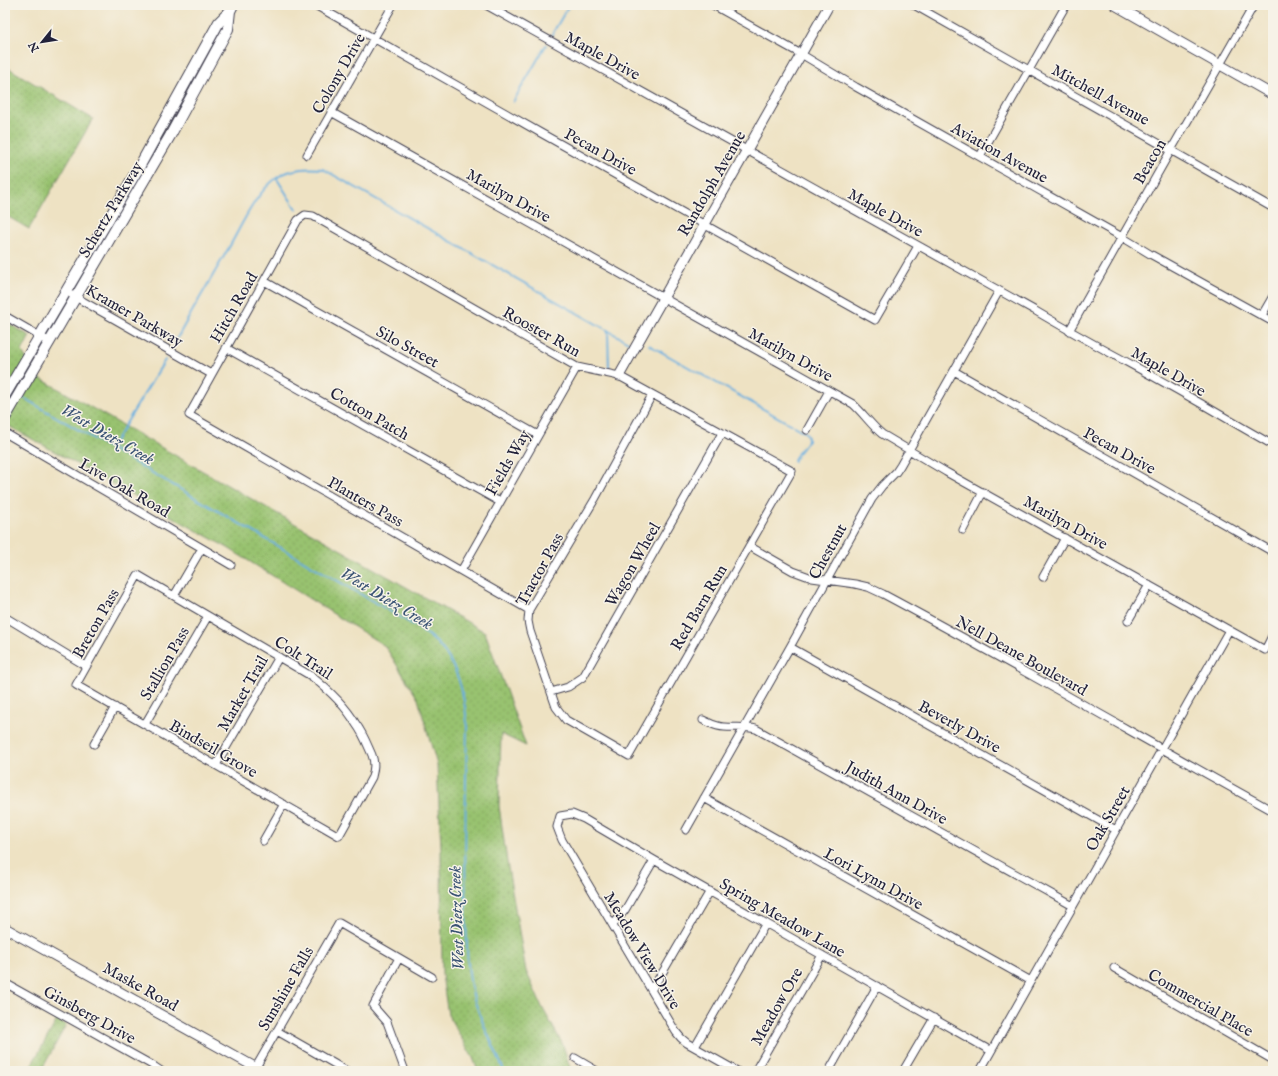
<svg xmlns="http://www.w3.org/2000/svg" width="1278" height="1076" font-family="'IM FELL English',serif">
<defs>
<pattern id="grass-dots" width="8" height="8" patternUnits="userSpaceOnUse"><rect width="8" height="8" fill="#98c26f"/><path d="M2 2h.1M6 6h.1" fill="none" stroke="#83a661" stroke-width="1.8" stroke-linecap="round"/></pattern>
</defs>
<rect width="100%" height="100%" fill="#f7f3e8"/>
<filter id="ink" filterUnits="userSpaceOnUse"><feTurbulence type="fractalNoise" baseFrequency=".025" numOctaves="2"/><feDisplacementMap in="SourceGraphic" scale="8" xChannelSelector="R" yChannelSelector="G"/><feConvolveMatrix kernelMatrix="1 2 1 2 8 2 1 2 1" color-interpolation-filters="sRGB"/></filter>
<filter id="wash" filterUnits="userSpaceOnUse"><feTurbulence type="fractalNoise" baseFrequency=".012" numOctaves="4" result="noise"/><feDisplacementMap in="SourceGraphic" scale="16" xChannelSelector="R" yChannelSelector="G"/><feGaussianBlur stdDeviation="0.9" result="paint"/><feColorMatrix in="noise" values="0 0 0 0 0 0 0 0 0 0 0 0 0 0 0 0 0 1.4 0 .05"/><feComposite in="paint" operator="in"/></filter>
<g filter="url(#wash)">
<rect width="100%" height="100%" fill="#eee2c3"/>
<path fill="url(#grass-dots)" stroke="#5d7255" d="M 5,66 L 93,119 L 29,229 L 5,215 Z
M 5,322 L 30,336 L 22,351 L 36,376 L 485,632 L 526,746 L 501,734 L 499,806 L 507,862 L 526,971 L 542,1007 L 563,1045 L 571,1071 L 478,1071 L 473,1058 L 448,1015 L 442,975 L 441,847 L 437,765 L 418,699 L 385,646 L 228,548 L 5,424 Z
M 57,1020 L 66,1025 L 41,1071 L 28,1071 Z"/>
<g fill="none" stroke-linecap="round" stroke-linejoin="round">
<path stroke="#68afdf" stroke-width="2" d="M 551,36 L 569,5
M 513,102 L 546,45
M 277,179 L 296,209
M 608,330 L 609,370
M 175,342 C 193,309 212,277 231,244 C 243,222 257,191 278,177 C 291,168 308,168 323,169 L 630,343
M 649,345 L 806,433 L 808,438 L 808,440 L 798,453 L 794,461
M 22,397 L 417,627 C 423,632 431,637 437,643 C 458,665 464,693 467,723 C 466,786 464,849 466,911 C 467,939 466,968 473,995 C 480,1021 494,1046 504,1071
M 110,449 L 119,435 L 165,360"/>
</g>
</g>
<g filter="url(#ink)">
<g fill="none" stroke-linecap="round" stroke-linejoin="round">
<g stroke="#413f4f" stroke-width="9">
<path id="minor" d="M 315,5 L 539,132 L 875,320 L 918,246
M 486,5 L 1034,310 C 1079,337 1126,361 1172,387 C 1206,406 1239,426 1273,445
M 713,5 L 801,54 L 856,87 L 1122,237 L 1150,254 L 1273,322
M 914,5 L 1273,208
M 331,112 L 853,404 C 864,414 871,425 882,434 L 946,472 L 1265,650 L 1273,634
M 307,155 L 393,5
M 980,156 L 1066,5
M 264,281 L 538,435
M 72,295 L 211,374
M 1262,315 L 1273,296
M 5,316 L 50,342
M 1069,331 L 1171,150 L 1254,5
M 226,348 L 500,502
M 954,371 L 1273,552
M 807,430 L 829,391
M 5,433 L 231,565
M 963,530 L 983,492
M 749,546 L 793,571 L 812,578 L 855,584 L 868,587 L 883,594 C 1014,664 1143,739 1273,811
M 461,571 L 577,367
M 138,575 L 311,676 C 329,690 345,705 356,724 C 363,733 367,744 372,755 C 375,763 374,769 372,777 L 339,836 L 76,685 Z
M 1043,577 L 1065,538
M 174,596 L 202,548
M 529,610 L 189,415 L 298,220 L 305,215 L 313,216 L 577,367 L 619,376 L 792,471 L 629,756 L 566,720 L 556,707 L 530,631 L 528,621 L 529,610 L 595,499 L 652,395
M 5,617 L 86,666
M 1128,621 L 1149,585
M 790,647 L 1116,830
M 551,692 L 568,687 L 583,677 L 722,433
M 703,720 C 710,723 716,727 724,727 C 735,728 745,726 756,729 L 1073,906
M 145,724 L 208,616
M 94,744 L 115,707
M 216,765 L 279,657
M 704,798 L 1031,981
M 686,830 L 790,647 L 872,499 L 882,486 L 896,472 L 900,466 L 999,291
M 263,841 L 284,804
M 613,925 L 625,910 L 654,860
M 399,958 L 373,1006 L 387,1022 L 405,1071
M 1114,968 L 1273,1060
M 5,983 L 152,1065 L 161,1071
M 651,990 L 664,970 L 710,891
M 277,1031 L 347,1071
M 695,1047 L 766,923
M 575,1058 L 597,1071
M 256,1067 L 339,923 L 432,977
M 737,1071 L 687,1043 L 681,1038 L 676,1032 L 562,840 L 557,827 L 560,816 L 572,814 L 584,819 L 654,860 L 991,1051
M 755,1071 L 822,955
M 829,1071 L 877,986
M 903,1071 L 934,1018
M 980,1071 L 1229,630"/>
</g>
<g stroke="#413f4f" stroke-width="11">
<path id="tertiary" d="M 1115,5 L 1273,95
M 619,376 L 829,5
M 5,928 L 262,1071"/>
</g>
<g stroke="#413f4f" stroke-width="12">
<path id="secondary" d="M 5,395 L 138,169 L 219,22 L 230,11
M 5,418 L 170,136 L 228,29 L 230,11 L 233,5"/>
</g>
<use href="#minor" stroke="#fff" stroke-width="7"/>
<use href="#tertiary" stroke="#fff" stroke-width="9"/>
<use href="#secondary" stroke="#fff" stroke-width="10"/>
</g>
</g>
<g text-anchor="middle" stroke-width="3" stroke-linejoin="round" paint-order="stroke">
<g font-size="16" fill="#22223b" stroke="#f7f3e8">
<text transform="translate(603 55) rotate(29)" y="6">Maple Drive</text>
<text transform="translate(338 73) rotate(-60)" y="6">Colony Drive</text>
<text transform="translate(1101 94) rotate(29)" y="6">Mitchell Avenue</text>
<text transform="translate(601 151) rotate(29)" y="6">Pecan Drive</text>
<text transform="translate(1000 152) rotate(29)" y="6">Aviation Avenue</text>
<text transform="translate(1149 161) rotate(-60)" y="6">Beacon</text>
<text transform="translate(711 183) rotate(-60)" y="6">Randolph Avenue</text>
<text transform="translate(509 195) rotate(29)" y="6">Marilyn Drive</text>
<text transform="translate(110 209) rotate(-59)" y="6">Schertz Parkway</text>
<text transform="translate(886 212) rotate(29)" y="6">Maple Drive</text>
<text transform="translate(233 307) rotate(-60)" y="6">Hitch Road</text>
<text transform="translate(135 315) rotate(30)" y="6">Kramer Parkway</text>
<text transform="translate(542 331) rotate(29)" y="6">Rooster Run</text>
<text transform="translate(408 346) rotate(29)" y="6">Silo Street</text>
<text transform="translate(791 354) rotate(29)" y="6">Marilyn Drive</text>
<text transform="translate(1169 371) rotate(30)" y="6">Maple Drive</text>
<text transform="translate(370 413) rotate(30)" y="6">Cotton Patch</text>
<text transform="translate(1120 450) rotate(29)" y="6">Pecan Drive</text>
<text transform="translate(507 462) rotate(-60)" y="6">Fields Way</text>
<text transform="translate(125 487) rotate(30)" y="6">Live Oak Road</text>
<text transform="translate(366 501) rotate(30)" y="6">Planters Pass</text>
<text transform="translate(1066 522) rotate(29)" y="6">Marilyn Drive</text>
<text transform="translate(827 551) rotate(-61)" y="6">Chestnut</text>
<text transform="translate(632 564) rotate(-60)" y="6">Wagon Wheel</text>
<text transform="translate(539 569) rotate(-61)" y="6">Tractor Pass</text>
<text transform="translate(698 607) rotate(-60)" y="6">Red Barn Run</text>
<text transform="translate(95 623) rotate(-60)" y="6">Breton Pass</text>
<text transform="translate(1022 655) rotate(29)" y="6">Nell Deane Boulevard</text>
<text transform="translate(304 657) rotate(33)" y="6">Colt Trail</text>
<text transform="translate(164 663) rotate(-60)" y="6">Stallion Pass</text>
<text transform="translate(242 693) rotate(-60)" y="6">Market Trail</text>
<text transform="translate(960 726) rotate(29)" y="6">Beverly Drive</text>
<text transform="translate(214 748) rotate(30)" y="6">Bindseil Grove</text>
<text transform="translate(897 792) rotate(29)" y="6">Judith Ann Drive</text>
<text transform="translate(1107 818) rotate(-60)" y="6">Oak Street</text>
<text transform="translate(874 878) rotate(29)" y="6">Lori Lynn Drive</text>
<text transform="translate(783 917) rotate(30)" y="6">Spring Meadow Lane</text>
<text transform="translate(643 950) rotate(59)" y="6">Meadow View Drive</text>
<text transform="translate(141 986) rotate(29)" y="6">Maske Road</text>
<text transform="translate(285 988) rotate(-60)" y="6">Sunshine Falls</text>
<text transform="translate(1201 1002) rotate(30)" y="6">Commercial Place</text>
<text transform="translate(776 1006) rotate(-60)" y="6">Meadow Ore</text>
<text transform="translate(90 1014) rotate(29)" y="6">Ginsberg Drive</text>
</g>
<g font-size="17" font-style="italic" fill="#3a5374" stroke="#f7f3e8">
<text transform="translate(108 434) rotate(30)" y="6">West Dietz Creek</text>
<text transform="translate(387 598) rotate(31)" y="6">West Dietz Creek</text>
<text transform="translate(456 918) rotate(-92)" y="6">West Dietz Creek</text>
</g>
</g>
<rect width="1278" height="1076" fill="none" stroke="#f7f3e8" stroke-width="20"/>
<g transform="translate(42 42) rotate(240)" stroke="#f7f3e8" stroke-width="3" paint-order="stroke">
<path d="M0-3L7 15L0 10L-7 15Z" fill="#22223b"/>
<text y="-6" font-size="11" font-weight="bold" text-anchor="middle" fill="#22223b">N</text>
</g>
</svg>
